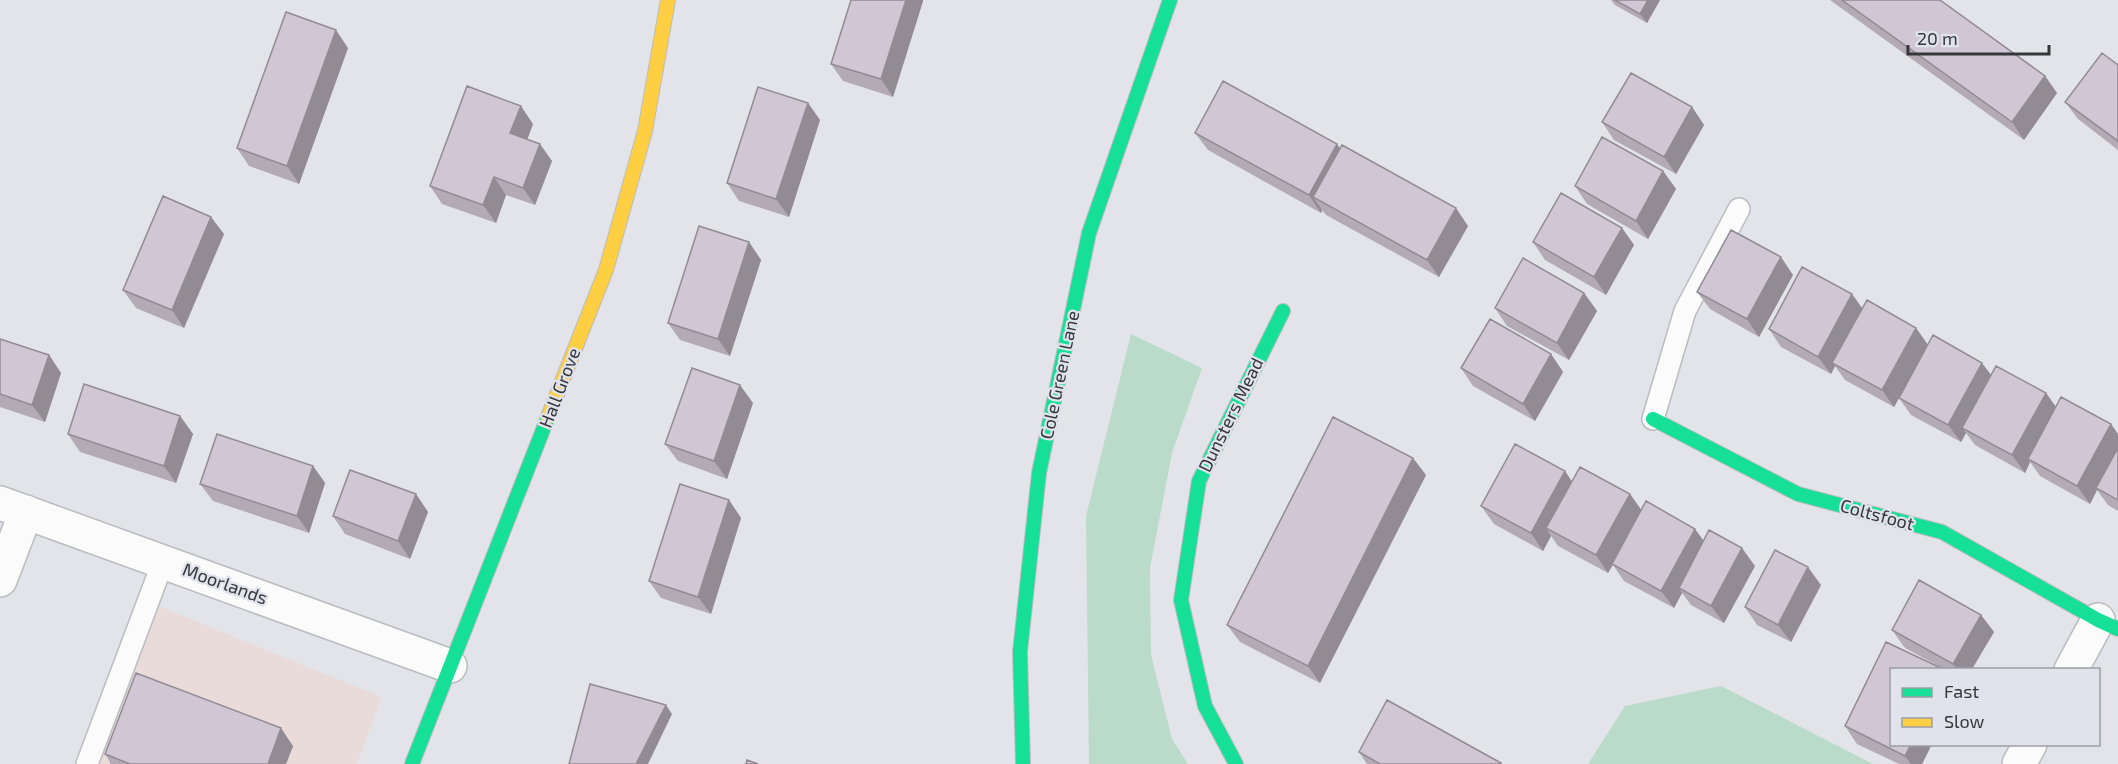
<svg xmlns="http://www.w3.org/2000/svg" width="2118" height="764" font-family="'Exo 2',sans-serif">
<rect width="100%" height="100%" fill="#e3e4e9"/>
<path fill="#e8dbd9" d="M 146,601 L 381,697 L 357,764 L 87,764 Z"/>
<path fill="#badbc9" d="M 1131,334 L 1202,368 L 1172,453 L 1150,568 L 1151,655 L 1172,739 L 1188,764 L 1089,764 L 1086,516 Z
M 1721,686 L 1873,764 L 1588,764 L 1625,706 Z"/>
<g fill="none" stroke-linecap="round" stroke-linejoin="round">
<g stroke="#bbbcc0" stroke-width="24">
<path id="lane" d="M 1653,419 L 1685,311 L 1739,209
M 87,764 L 163,562"/>
</g>
<g stroke="#bbbcc0" stroke-width="36">
<path id="street" d="M 0,503 L 450,666
M 0,580 L 26,512
M 2071,670 L 2098,620
M 2019,764 L 2030,744"/>
</g>
<g stroke="#bbbcc0" stroke-width="16">
<path id="fast" d="M 1653,419 L 1798,494 L 1942,532 L 2098,620 L 2118,629
M 412,764 L 548,417
M 1023,764 L 1020,652 L 1039,473 L 1089,233 L 1170,0
M 1236,764 L 1205,706 L 1181,600 L 1199,481 L 1283,311"/>
</g>
<g stroke="#bbbcc0" stroke-width="16">
<path id="slow" d="M 548,417 L 606,270 L 645,131 L 668,0"/>
</g>
<use href="#lane" stroke="#fbfbfc" stroke-width="21"/>
<use href="#street" stroke="#fbfbfc" stroke-width="33"/>
<use href="#fast" stroke="#16e098" stroke-width="14"/>
<use href="#slow" stroke="#ffcf43" stroke-width="14"/>
</g>
<path fill="#b3aab6" d="M 851,0 L 923,0 L 923,1 L 893,97 L 843,81 L 831,64 Z
M 1611,0 L 1660,0 L 1647,23 L 1615,5 Z
M 1830,0 L 1940,0 L 2045,76 L 2057,93 L 2024,140 Z
M 348,48 L 299,184 L 249,166 L 237,148 Z
M 2118,65 L 2118,150 L 2078,119 L 2065,102 Z
M 808,103 L 820,120 L 789,217 L 739,201 L 727,183 Z
M 1692,107 L 1704,125 L 1676,174 L 1614,140 L 1602,122 Z
M 533,124 L 527,139 L 552,161 L 535,205 L 506,195 L 496,223 L 442,204 L 430,186 Z
M 1195,133 L 1341,149 L 1468,226 L 1439,277 L 1326,215 L 1322,210 L 1321,213 L 1208,150 Z
M 1663,171 L 1676,189 L 1648,239 L 1587,204 L 1575,186 Z
M 1622,228 L 1634,245 L 1606,295 L 1545,260 L 1533,242 Z
M 224,234 L 184,328 L 136,308 L 123,290 Z
M 749,242 L 761,260 L 730,356 L 680,340 L 668,323 Z
M 1793,275 L 1759,337 L 1710,309 L 1697,292 Z
M 1584,293 L 1597,311 L 1569,360 L 1507,326 L 1495,308 Z
M 1862,308 L 1916,328 L 1928,345 L 1991,375 L 2046,393 L 2056,407 L 2118,434 L 2118,511 L 2108,505 L 2097,490 L 2090,504 L 2040,476 L 2030,462 L 2025,473 L 1975,445 L 1966,433 L 1961,442 L 1911,415 L 1899,398 L 1894,407 L 1845,380 L 1835,366 L 1831,374 L 1781,347 L 1769,329 Z
M 0,339 L 49,355 L 61,373 L 45,422 L 0,407 Z
M 1551,354 L 1563,372 L 1535,421 L 1473,386 L 1461,368 Z
M 753,403 L 727,479 L 678,461 L 665,444 Z
M 180,416 L 193,434 L 176,483 L 80,452 L 68,434 Z
M 313,466 L 325,483 L 309,533 L 213,501 L 200,484 Z
M 1426,475 L 1320,683 L 1240,642 L 1227,625 Z
M 1572,481 L 1630,494 L 1641,510 L 1695,529 L 1703,540 L 1755,566 L 1724,623 L 1691,605 L 1682,593 L 1674,608 L 1624,581 L 1613,565 L 1608,573 L 1558,546 L 1551,536 L 1543,551 L 1494,524 L 1481,506 Z
M 416,494 L 428,512 L 410,559 L 345,534 L 333,516 Z
M 729,500 L 741,518 L 711,614 L 661,598 L 649,581 Z
M 1821,585 L 1791,642 L 1757,625 L 1745,607 Z
M 1981,615 L 1994,632 L 1972,669 L 1944,669 L 1905,648 L 1892,630 Z
M 1845,726 L 1892,744 L 1932,744 L 1922,764 L 1899,764 L 1857,744 Z
M 293,746 L 286,764 L 110,764 L 110,762 L 105,754 Z
M 1359,752 L 1501,763 L 1502,764 L 1367,764 Z"/>
<path fill="#928b94" d="M 906,0 L 923,0 L 923,1 L 893,97 L 881,79 Z
M 1648,0 L 1660,0 L 1647,23 L 1640,14 Z
M 336,30 L 348,48 L 299,184 L 287,166 Z
M 2045,76 L 2057,93 L 2024,140 L 2012,122 Z
M 808,103 L 820,120 L 789,217 L 776,199 Z
M 521,106 L 533,124 L 523,151 L 510,133 Z
M 1692,107 L 1704,125 L 1676,174 L 1664,157 Z
M 540,144 L 552,161 L 535,205 L 523,188 Z
M 1337,144 L 1349,161 L 1313,197 L 1322,210 L 1321,213 L 1309,195 Z
M 1663,171 L 1676,189 L 1648,239 L 1636,221 Z
M 494,177 L 506,195 L 496,223 L 483,205 Z
M 1456,208 L 1468,226 L 1439,277 L 1427,260 Z
M 211,217 L 224,234 L 184,328 L 172,310 Z
M 1622,228 L 1634,245 L 1606,295 L 1594,277 Z
M 749,242 L 761,260 L 730,356 L 718,339 Z
M 1781,257 L 1793,275 L 1759,337 L 1747,319 Z
M 1584,293 L 1597,311 L 1569,360 L 1557,343 Z
M 1852,294 L 1865,312 L 1832,363 L 1835,366 L 1831,374 L 1818,357 Z
M 1916,328 L 1928,345 L 1894,407 L 1882,390 Z
M 1551,354 L 1563,372 L 1535,421 L 1523,404 Z
M 49,355 L 61,373 L 45,422 L 32,405 Z
M 1982,363 L 1995,380 L 1962,428 L 1966,433 L 1961,442 L 1948,425 Z
M 740,385 L 753,403 L 727,479 L 714,461 Z
M 2046,393 L 2058,410 L 2028,459 L 2030,462 L 2025,473 L 2012,455 Z
M 180,416 L 193,434 L 176,483 L 164,466 Z
M 2111,424 L 2118,434 L 2118,452 L 2096,488 L 2097,490 L 2090,504 L 2077,486 Z
M 1413,458 L 1426,475 L 1320,683 L 1308,666 Z
M 313,466 L 325,483 L 309,533 L 297,516 Z
M 1565,471 L 1577,489 L 1546,528 L 1551,536 L 1543,551 L 1531,533 Z
M 416,494 L 428,512 L 410,559 L 398,541 Z
M 1630,494 L 1642,511 L 1608,573 L 1596,555 Z
M 729,500 L 741,518 L 711,614 L 698,597 Z
M 1695,529 L 1708,547 L 1679,588 L 1682,593 L 1674,608 L 1661,591 Z
M 1742,548 L 1755,566 L 1724,623 L 1711,606 Z
M 1808,567 L 1821,585 L 1791,642 L 1778,625 Z
M 1981,615 L 1994,632 L 1972,669 L 1957,669 L 1953,664 Z
M 666,705 L 672,714 L 648,764 L 636,764 Z
M 281,728 L 293,746 L 286,764 L 268,764 Z
M 1911,744 L 1932,744 L 1922,764 L 1911,764 L 1905,756 Z"/>
<path fill="#d0c6d4" stroke="#928b94" stroke-width="1.5" d="M 851,0 L 906,0 L 881,79 L 831,64 Z
M 1615,0 L 1648,0 L 1640,14 Z
M 1842,0 L 1940,0 L 2045,76 L 2012,122 Z
M 286,12 L 336,30 L 287,166 L 237,148 Z
M 2102,53 L 2118,65 L 2118,141 L 2065,102 Z
M 1631,73 L 1692,107 L 1664,157 L 1602,122 Z
M 1223,81 L 1337,144 L 1309,195 L 1195,133 Z
M 467,86 L 521,106 L 510,133 L 540,144 L 523,188 L 494,177 L 483,205 L 430,186 Z
M 758,87 L 808,103 L 776,199 L 727,183 Z
M 1602,137 L 1663,171 L 1636,221 L 1575,186 Z
M 1342,145 L 1456,208 L 1427,260 L 1313,197 Z
M 1561,193 L 1622,228 L 1594,277 L 1533,242 Z
M 163,196 L 211,217 L 172,310 L 123,290 Z
M 699,226 L 749,242 L 718,339 L 668,323 Z
M 1731,230 L 1781,257 L 1747,319 L 1697,292 Z
M 1523,258 L 1584,293 L 1557,343 L 1495,308 Z
M 1802,267 L 1852,294 L 1818,357 L 1769,329 Z
M 1867,300 L 1916,328 L 1882,390 L 1832,363 Z
M 1490,319 L 1551,354 L 1523,404 L 1461,368 Z
M 1933,335 L 1982,363 L 1948,425 L 1899,398 Z
M 0,339 L 49,355 L 32,405 L 0,394 Z
M 1996,366 L 2046,393 L 2012,455 L 1962,428 Z
M 692,368 L 740,385 L 714,461 L 665,444 Z
M 84,384 L 180,416 L 164,466 L 68,434 Z
M 2061,397 L 2111,424 L 2077,486 L 2028,459 Z
M 1333,417 L 1413,458 L 1308,666 L 1227,625 Z
M 217,434 L 313,466 L 297,516 L 200,484 Z
M 1515,444 L 1565,471 L 1531,533 L 1481,506 Z
M 2118,448 L 2118,500 L 2096,488 Z
M 1580,467 L 1630,494 L 1596,555 L 1546,528 Z
M 350,470 L 416,494 L 398,541 L 333,516 Z
M 680,484 L 729,500 L 698,597 L 649,581 Z
M 1646,501 L 1695,529 L 1661,591 L 1612,564 Z
M 1709,530 L 1742,548 L 1711,606 L 1679,588 Z
M 1775,550 L 1808,567 L 1778,625 L 1745,607 Z
M 1919,580 L 1981,615 L 1953,664 L 1892,630 Z
M 1886,642 L 1943,669 L 1892,669 L 1892,744 L 1911,744 L 1905,756 L 1845,726 Z
M 136,673 L 281,728 L 268,764 L 130,764 L 105,754 Z
M 590,684 L 666,705 L 636,764 L 569,764 Z
M 1387,700 L 1501,763 L 1500,764 L 1380,764 L 1359,752 Z
M 747,760 L 758,764 L 746,764 Z"/>
<g text-anchor="middle" stroke-width="4.5" stroke-linejoin="round" paint-order="stroke">
<g font-size="18" fill="#36373b" stroke="#e0e3ec">
<text transform="translate(1060 375) rotate(-78)" y="6">Cole Green Lane</text>
<text transform="translate(560 388) rotate(-69)" y="6">Hall Grove</text>
<text transform="translate(1231 415) rotate(-64)" y="6">Dunsters Mead</text>
<text transform="translate(1877 515) rotate(15)" y="6">Coltsfoot</text>
<text transform="translate(225 584) rotate(20)" y="6">Moorlands</text>
</g>
</g>
<rect x="1890" y="668" width="210" height="78" fill="#e0e3ec" stroke="#9c9ea5" stroke-width="1.5"/>
<rect x="1902" y="688" width="30" height="9" fill="#16e098" stroke="#9c9ea5" stroke-width="1.5"/>
<text x="1944" y="698" font-size="18" fill="#36373b">Fast</text>
<rect x="1902" y="718" width="30" height="9" fill="#ffcf43" stroke="#9c9ea5" stroke-width="1.5"/>
<text x="1944" y="728" font-size="18" fill="#36373b">Slow</text>
<path d="M1908 45v9h141v-9" fill="none" stroke="#36373b" stroke-width="3"/>
<text x="1917" y="45" font-size="18" fill="#36373b" stroke="#e0e3ec" stroke-width="4.5" paint-order="stroke">20 m</text>
</svg>
